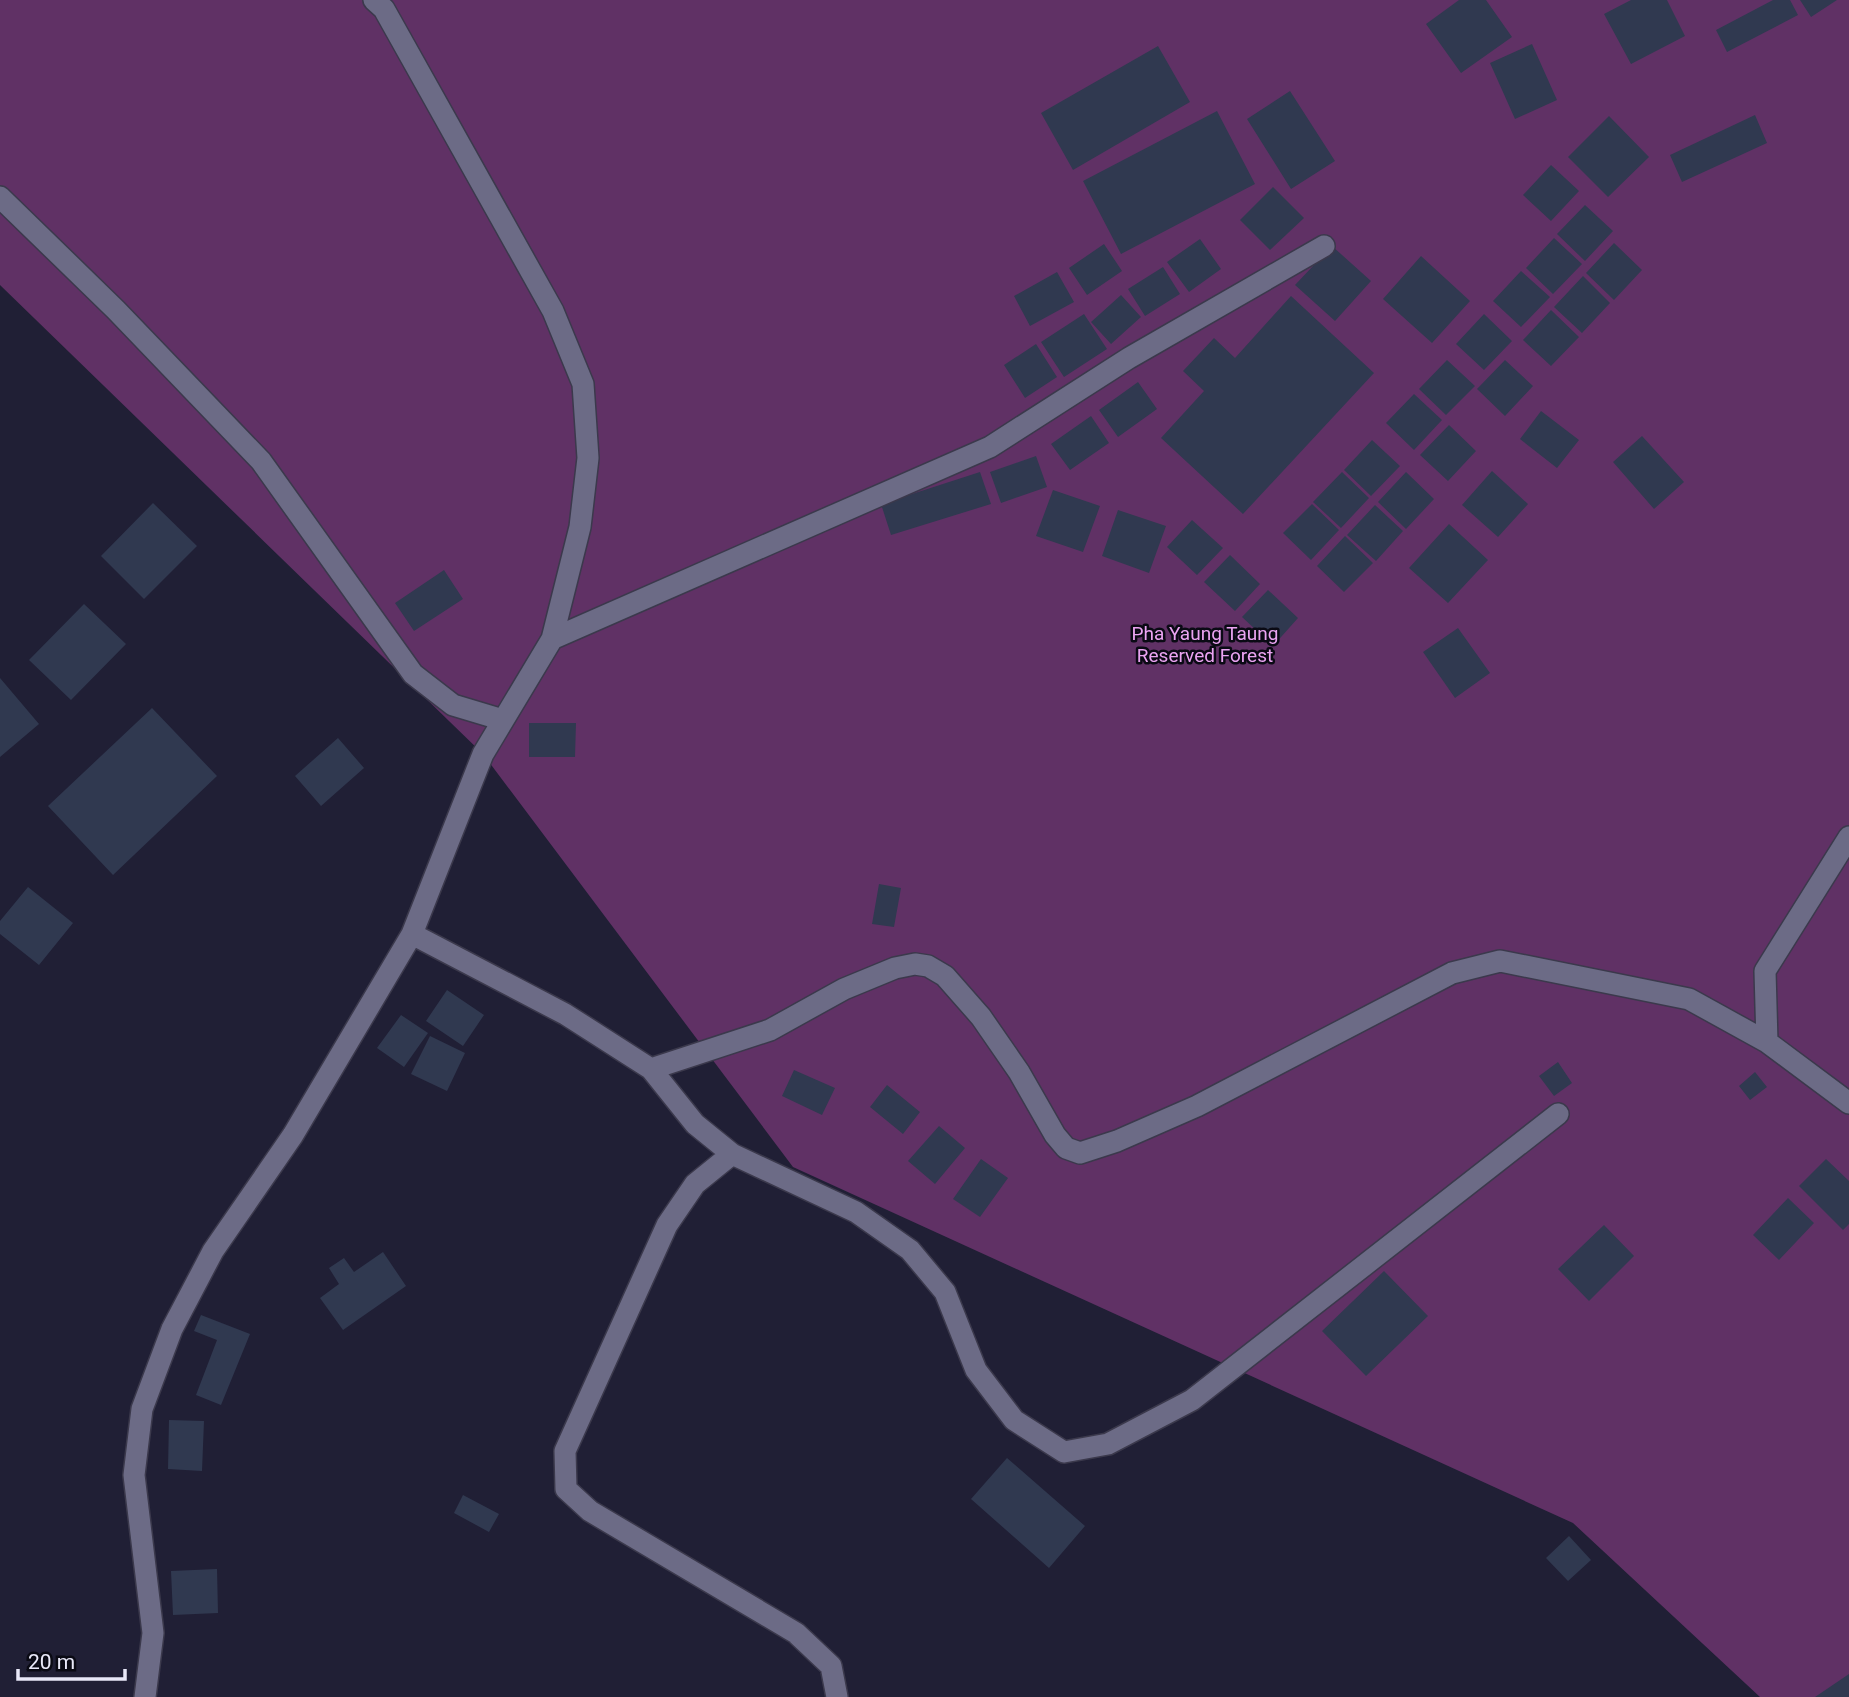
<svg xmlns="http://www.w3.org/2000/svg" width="1849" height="1697" font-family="Roboto,sans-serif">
<rect width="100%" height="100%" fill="#201f35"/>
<path fill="#603165" d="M 0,0 L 1849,0 L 1849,1697 L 1760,1697 L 1573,1523 L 793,1167 L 483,754 L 0,285 Z"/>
<path fill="#303950" d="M 1459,0 L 1486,0 L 1512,37 L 1461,73 L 1426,24 Z
M 1631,0 L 1667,0 L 1685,36 L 1631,64 L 1604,14 Z
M 1773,0 L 1790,0 L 1798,15 L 1727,52 L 1716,30 Z
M 1800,0 L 1837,0 L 1811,17 Z
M 1532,44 L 1557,100 L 1515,119 L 1490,63 Z
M 1158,46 L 1190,102 L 1073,170 L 1041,113 Z
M 1290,91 L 1335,161 L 1291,189 L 1247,119 Z
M 1217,111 L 1255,184 L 1121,254 L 1083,181 Z
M 1755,115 L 1767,143 L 1682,182 L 1670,155 Z
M 1609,116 L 1649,157 L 1608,197 L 1568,157 Z
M 1551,165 L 1579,191 L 1551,221 L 1523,195 Z
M 1273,187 L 1304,218 L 1270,250 L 1240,220 Z
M 1585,205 L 1613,231 L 1585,261 L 1557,234 Z
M 1554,238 L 1582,264 L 1553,294 L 1526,268 Z
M 1200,239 L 1221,269 L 1189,292 L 1167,262 Z
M 1614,243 L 1642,270 L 1614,300 L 1586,273 Z
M 1104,244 L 1122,271 L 1087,295 L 1069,268 Z
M 1332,246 L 1371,281 L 1335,321 L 1295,285 Z
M 1421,256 L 1470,301 L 1432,343 L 1383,299 Z
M 1163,267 L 1180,294 L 1145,316 L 1128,289 Z
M 1521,271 L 1550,297 L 1521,327 L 1493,301 Z
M 1057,272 L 1074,302 L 1030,326 L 1014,296 Z
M 1583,276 L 1610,303 L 1582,333 L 1554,307 Z
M 1121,295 L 1141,317 L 1111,344 L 1091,322 Z
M 1291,296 L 1374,373 L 1243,514 L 1161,438 L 1204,391 L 1183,371 L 1214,338 L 1235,358 Z
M 1551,310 L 1579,337 L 1551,366 L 1523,340 Z
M 1084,314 L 1107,349 L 1064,377 L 1041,342 Z
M 1484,314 L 1512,341 L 1484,370 L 1456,344 Z
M 1036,344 L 1057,377 L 1025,398 L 1004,365 Z
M 1447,360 L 1475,386 L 1446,415 L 1419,389 Z
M 1505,360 L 1533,386 L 1505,416 L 1477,389 Z
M 1138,382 L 1157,409 L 1118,437 L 1099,410 Z
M 1414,394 L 1442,420 L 1414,450 L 1386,423 Z
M 1541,411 L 1579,440 L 1557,468 L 1520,439 Z
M 1091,416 L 1109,443 L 1070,470 L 1051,444 Z
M 1449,425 L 1476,451 L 1448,481 L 1420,455 Z
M 1642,436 L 1684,482 L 1654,509 L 1613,462 Z
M 1372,440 L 1400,466 L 1371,496 L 1344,470 Z
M 1036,456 L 1047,487 L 1001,503 L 990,472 Z
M 1492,471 L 1528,504 L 1498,537 L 1462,505 Z
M 980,472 L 991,504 L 891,535 L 881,504 Z
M 1342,472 L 1369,498 L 1341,528 L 1313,502 Z
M 1406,472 L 1434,499 L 1406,529 L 1378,502 Z
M 1053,490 L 1100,506 L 1083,552 L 1036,536 Z
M 153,503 L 197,546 L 144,599 L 101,556 Z
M 1312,504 L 1339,530 L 1311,560 L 1283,533 Z
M 1375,505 L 1403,531 L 1376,561 L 1347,535 Z
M 1118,510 L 1166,526 L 1149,573 L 1102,556 Z
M 1192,520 L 1223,548 L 1197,575 L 1167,547 Z
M 1449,524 L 1488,560 L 1448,603 L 1409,568 Z
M 1345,536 L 1373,563 L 1344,592 L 1317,566 Z
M 1230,555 L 1260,584 L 1235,611 L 1204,582 Z
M 444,570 L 463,599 L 414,631 L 395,603 Z
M 1268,590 L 1298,618 L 1273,646 L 1242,617 Z
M 84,604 L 126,644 L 71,700 L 29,660 Z
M 1458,628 L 1490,673 L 1455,698 L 1423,652 Z
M 0,678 L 39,724 L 0,757 Z
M 152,708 L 217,776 L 113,875 L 48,806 Z
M 529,723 L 576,723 L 575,757 L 529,757 Z
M 338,738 L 364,768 L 321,806 L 295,776 Z
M 879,884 L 901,888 L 894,927 L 872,924 Z
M 28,887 L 73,923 L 39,965 L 0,934 L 0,921 Z
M 447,990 L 484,1015 L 463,1046 L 426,1021 Z
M 401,1015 L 428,1033 L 404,1067 L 377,1048 Z
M 430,1036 L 465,1053 L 447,1091 L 411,1074 Z
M 1558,1062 L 1572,1083 L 1554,1096 L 1539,1076 Z
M 794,1070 L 835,1088 L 822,1115 L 782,1096 Z
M 1755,1072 L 1767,1087 L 1750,1100 L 1739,1086 Z
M 887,1085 L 920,1112 L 903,1134 L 870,1107 Z
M 939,1126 L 965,1148 L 935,1184 L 908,1161 Z
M 981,1159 L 1008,1178 L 980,1217 L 953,1199 Z
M 1826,1159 L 1849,1181 L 1849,1224 L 1843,1230 L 1799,1186 Z
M 1788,1198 L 1814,1223 L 1779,1260 L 1753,1235 Z
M 1604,1225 L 1634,1256 L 1589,1301 L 1558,1269 Z
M 383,1252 L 406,1286 L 343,1330 L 320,1298 L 339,1284 L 329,1268 L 344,1258 L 354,1272 Z
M 1384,1271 L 1428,1316 L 1366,1376 L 1322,1331 Z
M 201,1315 L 250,1334 L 221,1405 L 196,1395 L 217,1340 L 194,1331 Z
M 169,1420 L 204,1421 L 202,1471 L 168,1469 Z
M 1007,1458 L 1085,1526 L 1049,1568 L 971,1499 Z
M 463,1495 L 499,1514 L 489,1532 L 454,1513 Z
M 1569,1536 L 1591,1560 L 1568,1581 L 1546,1558 Z
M 217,1569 L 218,1613 L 173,1615 L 171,1571 Z
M 1849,1674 L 1849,1697 L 1815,1697 Z"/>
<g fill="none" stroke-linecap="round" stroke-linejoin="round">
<g stroke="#3b394c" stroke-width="24">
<path id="street" d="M 0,197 L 116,310 L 261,461 L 413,674 L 453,705 L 503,720
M 552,639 L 990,447 L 1129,358 L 1324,246
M 412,934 L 565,1014 L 651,1069 L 770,1030 L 844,989 L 895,968 L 915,964 L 928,966 L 945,976 L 981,1017 L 1019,1072 L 1055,1135 L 1066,1148 L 1080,1153 L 1117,1141 L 1197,1106 L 1452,973 L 1500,961 L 1689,999 L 1767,1042 L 1849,1103
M 1767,1042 L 1765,971 L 1849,837
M 651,1069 L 695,1124 L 732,1154 L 856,1212 L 910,1250 L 945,1292 L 976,1370 L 1014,1420 L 1064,1452 L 1108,1444 L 1192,1400 L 1558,1114
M 732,1154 L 695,1184 L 667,1225 L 565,1451 L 566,1489 L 590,1511 L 796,1633 L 831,1666 L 837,1697
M 145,1697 L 153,1633 L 134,1475 L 142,1409 L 172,1329 L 213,1251 L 293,1135 L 412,934 L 483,754 L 552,639 L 580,527 L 588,458 L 583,384 L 553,311 L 384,9 L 374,0"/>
</g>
<use href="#street" stroke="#6c6b86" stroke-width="21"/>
</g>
<g text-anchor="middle" stroke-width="5" stroke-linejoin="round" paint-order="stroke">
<g font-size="19" fill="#eba4f2" stroke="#0a0a14">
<text x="1205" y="640">Pha Yaung Taung<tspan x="1205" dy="22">Reserved Forest</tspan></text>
</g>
</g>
<path d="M18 1669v10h107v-10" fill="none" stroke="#e8e8f8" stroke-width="3.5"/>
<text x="28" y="1669" font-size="21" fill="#e8e8f8" stroke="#0a0a14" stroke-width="5" paint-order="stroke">20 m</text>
</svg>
